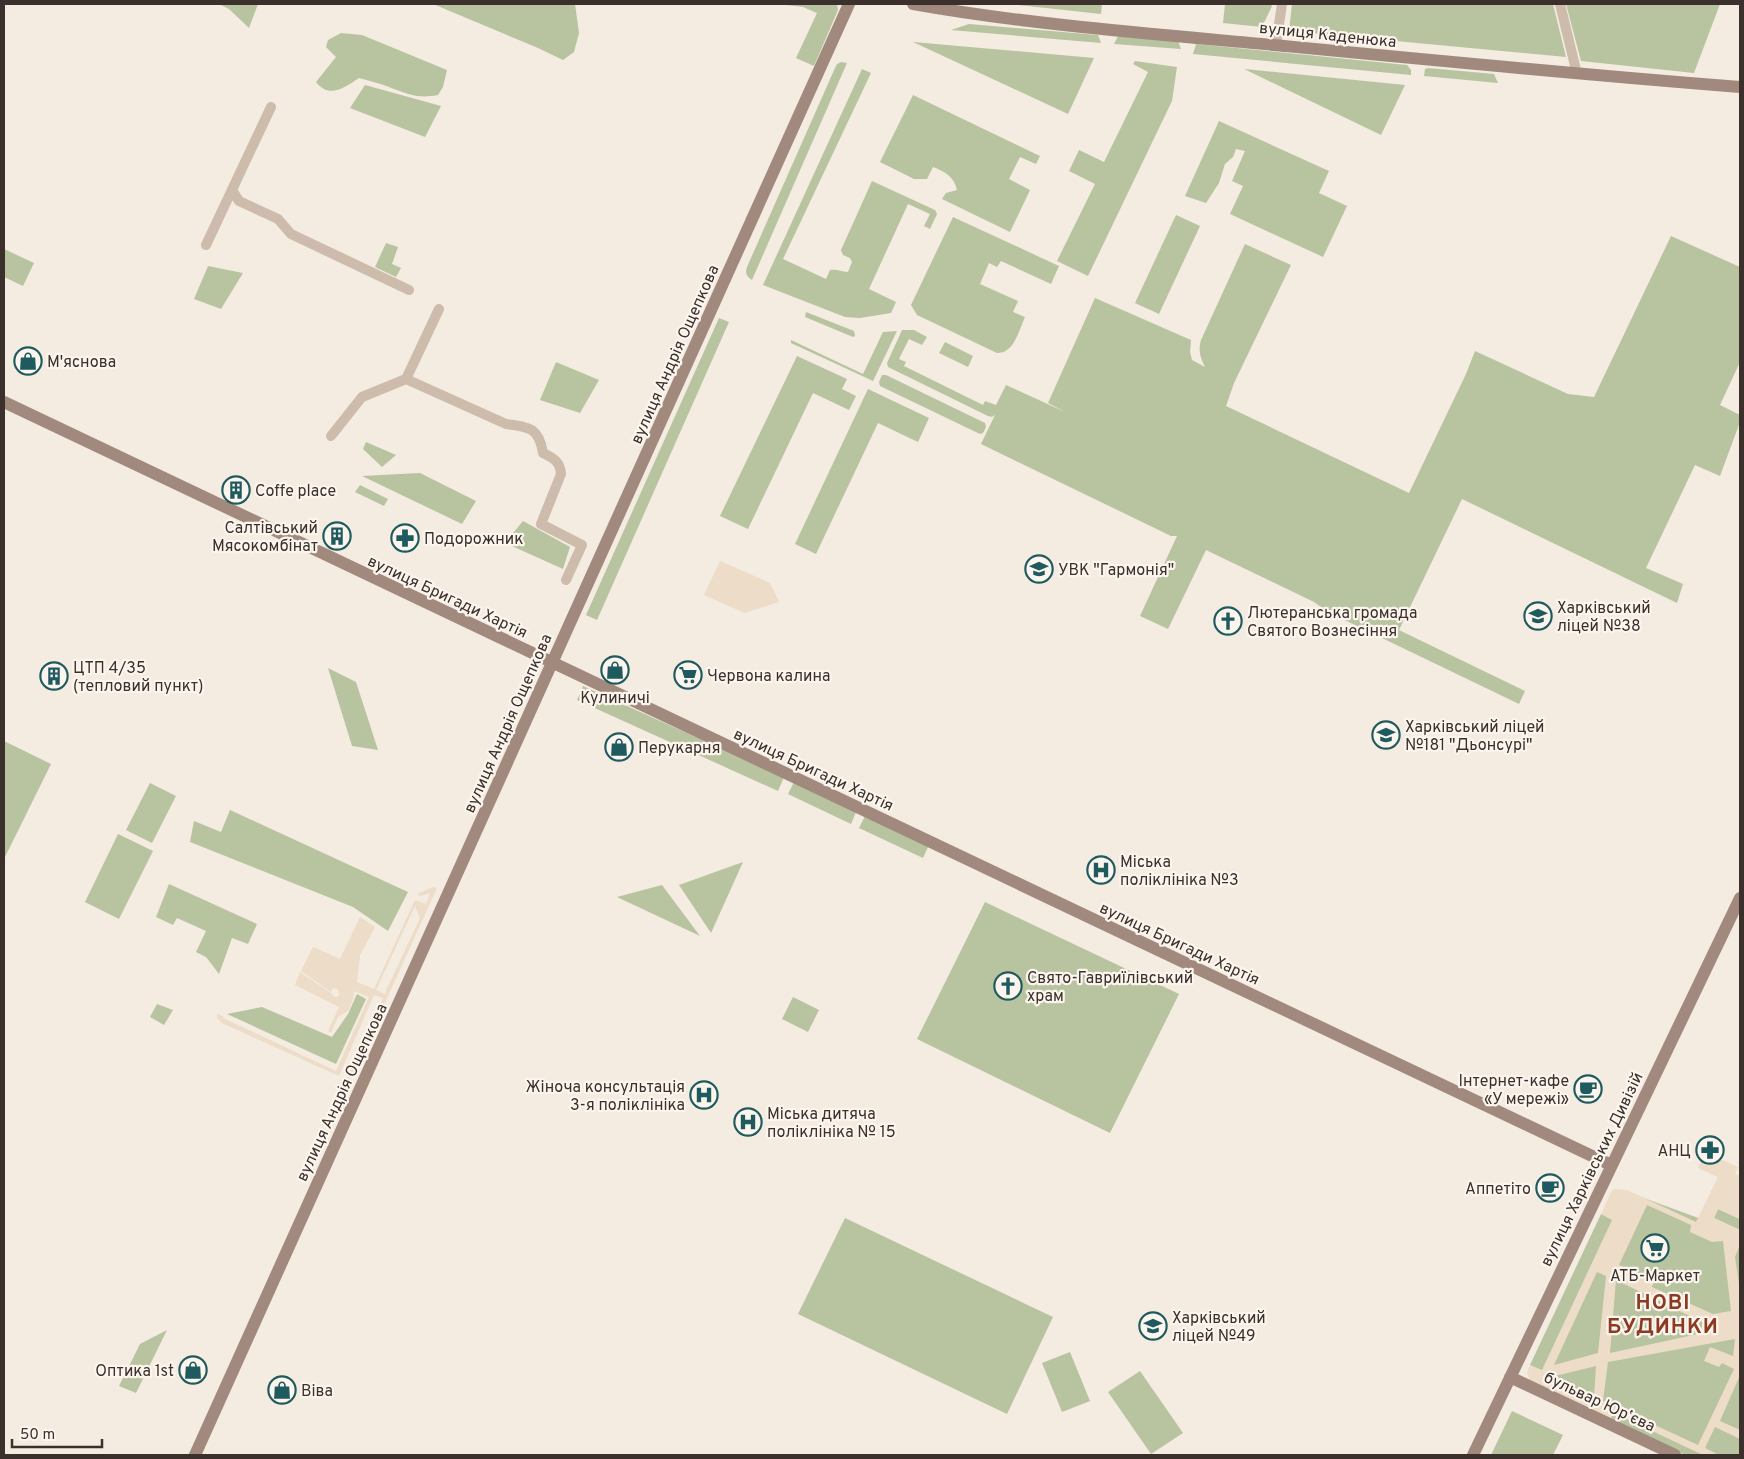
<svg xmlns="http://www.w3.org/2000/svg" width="1744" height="1459" font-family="Overpass,sans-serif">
<rect width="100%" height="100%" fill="#f4ebe1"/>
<path fill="#b8c4a0" d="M 219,4 L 258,4 L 249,28 L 229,9 Z
M 433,4 L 575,4 L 579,33 L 574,52 L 563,60 L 538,48 Z
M 778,4 L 837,4 L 838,10 L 814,66 L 796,58 L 817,13 L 803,7 Z
M 1008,4 L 1102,4 L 1101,14 Z
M 1225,4 L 1270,4 L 1272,6 L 1262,27 L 1223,23 Z
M 1292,4 L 1553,4 L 1566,57 L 1289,31 Z
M 1566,4 L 1720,4 L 1694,73 L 1581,61 Z
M 969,24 L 1098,35 L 1101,43 L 951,30 Z
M 341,33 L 362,35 L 447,70 L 443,87 L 438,95 C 417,99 408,94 389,87 C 379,83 369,81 359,78 C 344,88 329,99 316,82 L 336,57 L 326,47 L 328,40 Z
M 1118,36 L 1178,41 L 1181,49 L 1114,44 Z
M 913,42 L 1094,58 L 1068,114 Z
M 1196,44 L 1407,65 L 1411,70 L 1411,75 L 1193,54 Z
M 1135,61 L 1177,67 L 1172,101 L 1088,276 L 1057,261 L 1095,184 L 1069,171 L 1079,150 L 1104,162 L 1148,72 L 1133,64 Z
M 841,62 L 847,63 L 752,280 C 746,276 745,273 747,267 L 835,68 L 837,64 Z
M 1428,68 L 1494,74 L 1498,83 L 1424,76 L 1425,69 Z
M 862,69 L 871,73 L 783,259 L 826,279 L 830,270 C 837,269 841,272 848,272 L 852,262 L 850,258 L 843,255 L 841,250 L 872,181 L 935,210 L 937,214 L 930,229 L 924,226 L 930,214 L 908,204 L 869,289 L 896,302 L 891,313 L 860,318 L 845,317 L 763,285 Z
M 1244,69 L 1405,85 L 1381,135 Z
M 365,85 L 441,106 L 425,137 L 350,108 Z
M 913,95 L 1040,156 L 1036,164 L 1020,157 L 1009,179 L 1030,190 L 1010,232 L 942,199 L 946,193 L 957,190 C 954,176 945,172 933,167 L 927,179 L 914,179 L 880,162 Z
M 1219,121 L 1329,171 L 1319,193 L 1347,206 L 1323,257 L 1230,214 L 1243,186 L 1232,181 L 1245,151 L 1236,149 L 1233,157 L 1225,164 L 1219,183 L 1206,203 L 1185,196 Z
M 1176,215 L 1200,226 L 1159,314 L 1135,303 Z
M 953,217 L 1059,266 L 1051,284 L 1001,261 L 997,267 L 989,263 L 980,284 L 1018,301 L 1013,312 L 1025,317 C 1019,330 1014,354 997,353 L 917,315 L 911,305 Z
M 1671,236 L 1740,267 L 1740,362 L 1720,405 L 1740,415 L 1740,422 L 1720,476 L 1695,465 L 1646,568 L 1683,584 L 1677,603 L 1462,499 L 1399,630 L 1525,691 L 1519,704 L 1328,612 L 1314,602 L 1206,550 L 1168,629 L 1140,616 L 1177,536 L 1171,536 L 981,444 L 995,415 L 992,417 L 988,416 L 888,367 L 887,363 L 902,330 L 914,330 L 927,337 L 922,345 L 909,339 L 899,359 L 906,362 L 904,366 L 983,405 L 985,401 L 996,405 L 1006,385 L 1065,412 L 1048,403 L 1095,298 L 1191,340 L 1190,352 L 1192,360 L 1205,367 C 1200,357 1198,351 1201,340 L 1245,244 L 1291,265 L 1234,383 L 1226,406 L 1409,493 L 1466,374 L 1475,351 L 1568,394 L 1594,397 Z
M 386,243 L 398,247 L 392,264 L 401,268 L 396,277 L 375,267 Z
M 4,249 L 34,263 L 23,286 L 4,277 Z
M 208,266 L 243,273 L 221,309 L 194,299 Z
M 806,312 L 854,331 L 855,336 L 853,337 L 805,317 Z
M 719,318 L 729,322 L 597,620 L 586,615 Z
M 897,331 L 873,381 L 791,343 L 791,340 L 863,374 L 883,332 Z
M 945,342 L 973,356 L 968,367 L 939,353 Z
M 797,356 L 847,379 L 842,389 L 856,396 L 849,410 L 813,393 L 748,529 L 720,516 Z
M 556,362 L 599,380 L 580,413 L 540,400 Z
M 882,375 L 886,375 L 985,423 L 986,427 L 983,433 L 980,434 L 880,386 L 879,382 Z
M 868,389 L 929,418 L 918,442 L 878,423 L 816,554 L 795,544 Z
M 366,442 L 396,455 L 382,467 L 363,449 Z
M 420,473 L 476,501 L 462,524 L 362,476 Z
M 360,485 L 388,499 L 384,506 L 355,492 Z
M 523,521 L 570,547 L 563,569 L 505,543 Z
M 328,668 L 356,682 L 378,750 L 352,746 Z
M 583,686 L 784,777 L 778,791 L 577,700 Z
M 4,741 L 51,764 L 4,859 Z
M 794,782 L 856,812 L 851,824 L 788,794 Z
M 150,783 L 176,796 L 152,843 L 126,830 Z
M 230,810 L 408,892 L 388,931 L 353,907 L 190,842 L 194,821 L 221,832 Z
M 865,816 L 929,845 L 923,858 L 859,828 Z
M 118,834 L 153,851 L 119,919 L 85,902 Z
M 743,862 L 711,933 L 679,885 Z
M 169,884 L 257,924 L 248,944 L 232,938 L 219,974 L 206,957 L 196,952 L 206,931 L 177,918 L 173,925 L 156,917 Z
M 662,885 L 700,936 L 617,897 Z
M 985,902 L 1179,994 L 1110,1133 L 917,1039 Z
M 357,994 L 366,999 L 336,1064 L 227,1014 L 262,1007 L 332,1037 L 348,1014 Z
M 793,997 L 819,1010 L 808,1032 L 782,1019 Z
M 157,1004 L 173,1010 L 164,1025 L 150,1017 Z
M 1622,1190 L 1723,1227 L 1740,1235 L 1740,1455 L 1685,1455 L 1610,1420 L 1530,1365 L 1601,1214 L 1608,1217 Z
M 1718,1209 L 1740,1219 L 1740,1230 L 1714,1218 Z
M 845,1218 L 1053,1317 L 1007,1414 L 798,1314 Z
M 167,1330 L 136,1393 L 119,1386 L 140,1344 Z
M 1070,1352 L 1090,1401 L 1062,1412 L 1042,1363 Z
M 1140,1371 L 1183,1433 L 1151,1454 L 1108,1392 Z
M 1512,1411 L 1563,1435 L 1553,1455 L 1491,1455 Z"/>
<path fill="#ecdcc8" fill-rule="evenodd" d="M 720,561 L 770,583 L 779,602 L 745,613 L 704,595 Z
M 433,887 L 437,888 L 349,1082 L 346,1080 L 383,998 L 374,995 L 339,1076 L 222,1023 L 217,1018 L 218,1014 L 224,1017 L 223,1018 L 336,1071 L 369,997 L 354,991 L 353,999 L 348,1011 L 338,1017 L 331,1033 L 328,1031 L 339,1007 L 295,985 L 300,972 L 331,993 L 334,997 L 337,997 L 339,995 L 338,989 L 333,988 L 331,992 L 301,971 L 313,947 L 340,959 L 360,917 L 375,927 L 360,955 L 357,982 L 374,989 L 415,900 L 426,904 L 430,893 L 421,896 L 417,894 ZM 415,906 L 420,918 L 385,993 L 387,995 L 376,990 Z
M 1705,1152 L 1738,1167 L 1735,1174 L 1740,1176 L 1740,1219 L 1718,1209 L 1714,1218 L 1740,1230 L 1740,1245 L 1735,1257 L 1740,1290 L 1740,1375 L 1720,1421 L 1740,1430 L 1740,1439 L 1715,1427 L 1705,1448 L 1719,1455 L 1703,1455 L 1614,1413 L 1610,1420 L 1530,1380 L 1527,1373 L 1530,1365 L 1542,1370 L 1612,1220 L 1601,1214 L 1611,1192 L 1614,1189 L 1627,1190 L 1696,1222 L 1718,1177 L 1698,1168 ZM 1647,1205 L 1691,1225 L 1690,1232 L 1712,1242 L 1723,1241 L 1731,1311 L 1713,1314 L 1652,1287 L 1654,1281 L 1619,1265 ZM 1597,1272 L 1606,1276 L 1598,1353 L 1554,1365 ZM 1616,1280 L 1704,1323 L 1698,1334 L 1610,1353 ZM 1735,1339 L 1733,1356 L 1710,1347 L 1704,1361 L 1719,1367 L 1722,1363 L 1734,1369 L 1698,1445 L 1603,1401 L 1608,1362 ZM 1596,1366 L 1594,1397 L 1551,1377 Z"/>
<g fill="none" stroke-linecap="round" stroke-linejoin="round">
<path stroke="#cdbbac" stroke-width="10" d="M 1560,4 L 1577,74
M 1276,45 L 1282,4
M 232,190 L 239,201 L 278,219 L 291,234 L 409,290
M 206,245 L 271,107
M 406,379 L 506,424 C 528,427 539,427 543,453 C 553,458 560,461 561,474 L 541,524 L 582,545 L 566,580
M 331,436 L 362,397 L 406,379 L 439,309"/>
<path stroke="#a18a7d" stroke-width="12" d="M 913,4 C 1032,25 1154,34 1274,45 C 1430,60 1585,75 1740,87
M 4,402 L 1611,1165
M 1510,1377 L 1675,1455
M 195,1455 L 849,4
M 1473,1455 L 1740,898"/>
</g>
<defs>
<g id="shop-ring" transform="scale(1.4375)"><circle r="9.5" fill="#fbf5ee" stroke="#1f5a5e" stroke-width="1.5"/><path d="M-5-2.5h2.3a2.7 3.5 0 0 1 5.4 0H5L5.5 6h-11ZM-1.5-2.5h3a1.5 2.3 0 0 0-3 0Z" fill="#1f5a5e"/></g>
<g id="building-ring" transform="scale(1.4375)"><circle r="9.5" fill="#fbf5ee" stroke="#1f5a5e" stroke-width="1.5"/><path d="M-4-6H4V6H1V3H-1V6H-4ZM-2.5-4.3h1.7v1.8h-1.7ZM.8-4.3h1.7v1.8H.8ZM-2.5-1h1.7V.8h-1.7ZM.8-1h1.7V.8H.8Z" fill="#1f5a5e"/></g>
<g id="pharmacy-ring" transform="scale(1.4375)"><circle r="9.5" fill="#fbf5ee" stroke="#1f5a5e" stroke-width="1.5"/><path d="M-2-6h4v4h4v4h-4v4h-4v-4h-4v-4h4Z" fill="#1f5a5e"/></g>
<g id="school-ring" transform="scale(1.4375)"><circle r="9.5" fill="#fbf5ee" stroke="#1f5a5e" stroke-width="1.5"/><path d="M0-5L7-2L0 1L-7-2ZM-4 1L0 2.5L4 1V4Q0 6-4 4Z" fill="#1f5a5e"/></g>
<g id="church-ring" transform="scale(1.4375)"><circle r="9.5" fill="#fbf5ee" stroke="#1f5a5e" stroke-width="1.5"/><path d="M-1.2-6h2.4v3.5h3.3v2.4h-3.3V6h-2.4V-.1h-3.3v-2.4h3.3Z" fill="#1f5a5e"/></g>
<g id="supermarket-ring" transform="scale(1.4375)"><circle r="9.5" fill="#fbf5ee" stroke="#1f5a5e" stroke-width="1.5"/><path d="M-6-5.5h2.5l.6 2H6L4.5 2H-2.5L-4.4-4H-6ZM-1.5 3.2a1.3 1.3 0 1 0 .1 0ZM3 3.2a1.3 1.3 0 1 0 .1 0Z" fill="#1f5a5e"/></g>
<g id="hospital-ring" transform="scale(1.4375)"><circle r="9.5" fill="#fbf5ee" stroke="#1f5a5e" stroke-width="1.5"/><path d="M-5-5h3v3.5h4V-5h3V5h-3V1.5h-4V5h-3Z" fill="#1f5a5e"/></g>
<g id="cafe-ring" transform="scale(1.4375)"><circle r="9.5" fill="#fbf5ee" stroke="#1f5a5e" stroke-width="1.5"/><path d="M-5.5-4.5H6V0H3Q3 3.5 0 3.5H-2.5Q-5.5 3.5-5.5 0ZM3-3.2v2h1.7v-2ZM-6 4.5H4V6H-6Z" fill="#1f5a5e"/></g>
</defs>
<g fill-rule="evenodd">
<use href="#shop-ring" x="28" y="361"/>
<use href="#building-ring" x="236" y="490"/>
<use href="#building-ring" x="337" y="536"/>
<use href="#pharmacy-ring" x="405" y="538"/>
<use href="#school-ring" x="1039" y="569"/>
<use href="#school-ring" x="1538" y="616"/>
<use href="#church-ring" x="1228" y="621"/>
<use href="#shop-ring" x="615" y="670"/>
<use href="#supermarket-ring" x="688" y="675"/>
<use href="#building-ring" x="54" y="676"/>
<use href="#school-ring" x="1386" y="735"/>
<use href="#shop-ring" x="619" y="747"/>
<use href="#hospital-ring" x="1101" y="870"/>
<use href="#church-ring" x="1008" y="986"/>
<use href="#cafe-ring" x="1588" y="1089"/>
<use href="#hospital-ring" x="704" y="1095"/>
<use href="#hospital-ring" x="748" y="1122"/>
<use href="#pharmacy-ring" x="1710" y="1150"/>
<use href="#cafe-ring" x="1550" y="1188"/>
<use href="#supermarket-ring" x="1655" y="1248"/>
<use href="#school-ring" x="1153" y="1326"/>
<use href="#shop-ring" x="193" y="1370"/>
<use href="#shop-ring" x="282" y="1390"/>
</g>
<g text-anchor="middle" stroke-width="4.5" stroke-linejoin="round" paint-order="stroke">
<g font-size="16" fill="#3b302b" stroke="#fbf5ee">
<text transform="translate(1328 34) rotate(6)" y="6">вулиця Каденюка</text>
<text transform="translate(674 354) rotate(-66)" y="6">вулиця Андрія Ощепкова</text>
<text transform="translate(448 596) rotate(25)" y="6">вулиця Бригади Хартія</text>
<text transform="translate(507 723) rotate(-66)" y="6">вулиця Андрія Ощепкова</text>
<text transform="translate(814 769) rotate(25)" y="6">вулиця Бригади Хартія</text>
<text transform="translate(1180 943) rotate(25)" y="6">вулиця Бригади Хартія</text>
<text transform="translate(341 1092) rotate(-65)" y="6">вулиця Андрія Ощепкова</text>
<text transform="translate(1591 1169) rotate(-64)" y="6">вулиця Харківських Дивізій</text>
<text transform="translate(1600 1401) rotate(25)" y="6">бульвар Юрʼєва</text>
</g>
<g font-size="16" fill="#3b302b" stroke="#fbf5ee" text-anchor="start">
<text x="47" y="367">М'яснова</text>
<text x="255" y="496">Coffe place</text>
<text x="318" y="533" text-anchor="end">Салтівський<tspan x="318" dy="18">Мясокомбінат</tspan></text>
<text x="424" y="544">Подорожник</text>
<text x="1058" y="575">УВК "Гармонія"</text>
<text x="1557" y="613">Харківський<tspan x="1557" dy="18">ліцей №38</tspan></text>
<text x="1247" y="618">Лютеранська громада<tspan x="1247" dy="18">Святого Вознесіння</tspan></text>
<text x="73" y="673">ЦТП 4/35<tspan x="73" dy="18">(тепловий пункт)</tspan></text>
<text x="707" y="681">Червона калина</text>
<text x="615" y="703" text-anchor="middle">Кулиничі</text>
<text x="1405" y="732">Харківський ліцей<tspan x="1405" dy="18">№181 "Дьонсурі"</tspan></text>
<text x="638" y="753">Перукарня</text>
<text x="1120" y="867">Міська<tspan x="1120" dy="18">поліклініка №3</tspan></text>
<text x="1027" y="983">Свято-Гавриїлівський<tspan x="1027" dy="18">храм</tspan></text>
<text x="1569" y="1086" text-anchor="end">Інтернет-кафе<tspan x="1569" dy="18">«У мережі»</tspan></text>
<text x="685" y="1092" text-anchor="end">Жіноча консультація<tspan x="685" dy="18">3-я поліклініка</tspan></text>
<text x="767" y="1119">Міська дитяча<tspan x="767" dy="18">поліклініка № 15</tspan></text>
<text x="1691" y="1156" text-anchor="end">АНЦ</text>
<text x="1531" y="1194" text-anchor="end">Аппетіто</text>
<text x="1655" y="1281" text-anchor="middle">АТБ-Маркет</text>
<text x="1172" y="1323">Харківський<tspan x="1172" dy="18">ліцей №49</tspan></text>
<text x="174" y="1376" text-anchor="end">Оптика 1st</text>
<text x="301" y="1396">Віва</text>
</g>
<g font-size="21" font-weight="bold" letter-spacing="1" fill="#8c3b22" stroke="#fbf5ee">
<text x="1663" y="1309">НОВІ<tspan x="1663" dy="24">БУДИНКИ</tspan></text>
</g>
</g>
<rect width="1744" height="1459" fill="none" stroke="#3b302b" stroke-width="10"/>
<path d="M12 1439v8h90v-8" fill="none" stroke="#3b302b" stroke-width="2.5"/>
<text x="20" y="1439" font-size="15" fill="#3b302b" stroke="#fbf5ee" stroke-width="4" paint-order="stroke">50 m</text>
</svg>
